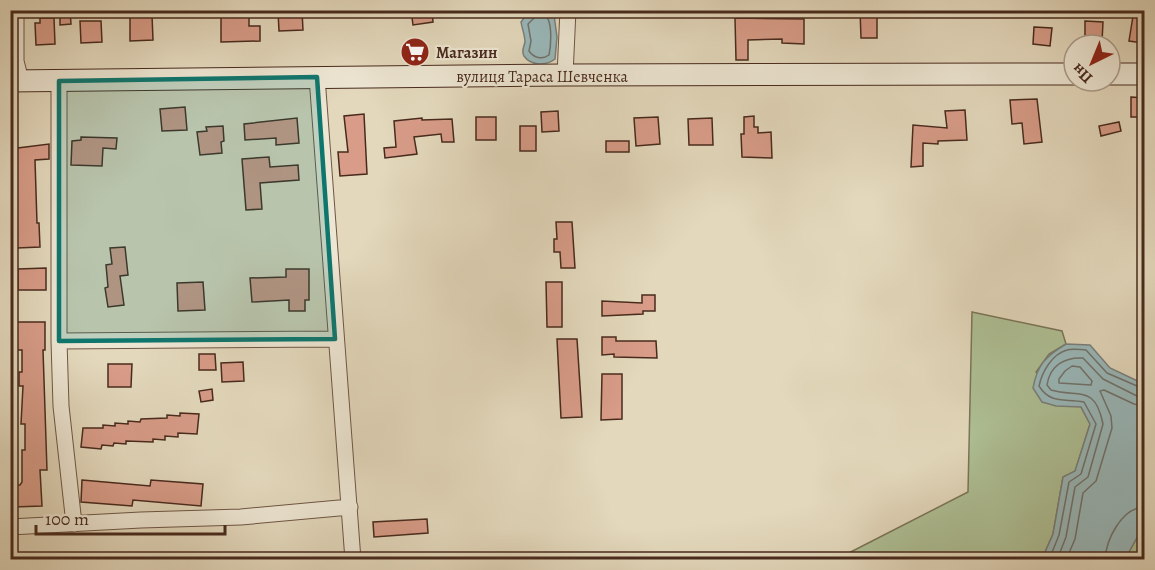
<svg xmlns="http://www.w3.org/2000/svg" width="1155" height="570" font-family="Alegreya,serif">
<rect width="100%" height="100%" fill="#e3d8bc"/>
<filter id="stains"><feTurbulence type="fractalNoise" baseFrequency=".00333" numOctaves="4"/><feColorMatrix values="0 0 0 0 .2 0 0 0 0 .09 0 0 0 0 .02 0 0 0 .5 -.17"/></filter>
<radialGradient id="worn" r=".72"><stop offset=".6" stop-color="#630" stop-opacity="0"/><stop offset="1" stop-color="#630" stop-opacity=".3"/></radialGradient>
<path fill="#aec095" stroke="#7b7559" stroke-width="1.5" d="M 972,312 L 1062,331 L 1066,344 L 1049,354 L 1036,372 L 1081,407 L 1090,424 L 1075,472 L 1063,477 L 1053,534 L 1042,559 L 835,560 L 968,492 Z
M 1144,525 L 1144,559 L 1127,560 L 1129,552 Z"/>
<path fill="#99b8ba" stroke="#797f7b" stroke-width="1.5" d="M 534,12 L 548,13 L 554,15 L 557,37 L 555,59 C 546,66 531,66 524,56 C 521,51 524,47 525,42 C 525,36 522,28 521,22 L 527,14 Z
M 1066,344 L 1090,345 L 1110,368 L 1144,384 L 1144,525 L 1129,552 L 1127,559 L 1042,559 L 1053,534 L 1063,477 L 1075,471 L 1090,424 L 1081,407 L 1056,406 L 1042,402 L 1033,388 C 1037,365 1046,356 1066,344 Z"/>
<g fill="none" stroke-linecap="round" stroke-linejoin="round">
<path stroke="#70716c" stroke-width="1.5" d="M 537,10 L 536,16 L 528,24 L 531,41 L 529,51 C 534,58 542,60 549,55 C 551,46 552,27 548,19 C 546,16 544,14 543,10
M 1072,366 L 1080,367 L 1092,381 L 1091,385 L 1059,383 L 1059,379 L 1065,371 Z
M 1049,560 L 1059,535 L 1069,482 L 1081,474 L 1096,424 L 1084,402 C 1065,398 1051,405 1039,386 C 1042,372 1052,354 1067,350 C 1073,348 1081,350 1086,350 L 1107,373 L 1144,389
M 1057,560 L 1066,537 L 1075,487 L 1088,477 L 1103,424 C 1095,384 1079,398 1051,390 L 1047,385 C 1050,365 1065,357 1083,358 L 1103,379 L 1137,396 L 1144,397
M 1066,560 L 1075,539 L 1083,493 L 1096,481 L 1112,428 L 1111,416 L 1100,391 L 1104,390 L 1134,404 L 1144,406
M 1105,560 C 1106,539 1122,508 1144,507"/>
</g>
<path fill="#d89c88" stroke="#482a1d" stroke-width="1.5" d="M 60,10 L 70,10 L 71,24 L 60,25 Z
M 411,10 L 432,10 L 433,22 L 413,25 Z
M 860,10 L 877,10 L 877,38 L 861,38 Z
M 1134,10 L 1144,10 L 1144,39 L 1143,43 L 1129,41 Z
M 230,11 L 249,11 L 249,26 L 260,26 L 260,41 L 221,42 L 221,15 L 230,15 Z
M 302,11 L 303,30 L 279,31 L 278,12 Z
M 152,15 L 153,40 L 130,41 L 130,16 Z
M 40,18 L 54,18 L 55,44 L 36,45 L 35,23 L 40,23 Z
M 735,18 L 804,19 L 804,44 L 782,43 L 782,39 L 748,40 L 748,60 L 736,60 Z
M 80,21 L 101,21 L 102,42 L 81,43 Z
M 1085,21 L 1103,22 L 1102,42 L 1085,42 Z
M 1034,27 L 1052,28 L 1050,46 L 1033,44 Z
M 425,44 L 425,60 L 405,60 L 404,45 Z
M 1131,97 L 1144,98 L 1144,117 L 1131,117 Z
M 1037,99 L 1042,142 L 1024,144 L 1022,123 L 1012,124 L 1010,100 Z
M 185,107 L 187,130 L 162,131 L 160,109 Z
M 965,110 L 967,140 L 938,141 L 938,144 L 923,143 L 923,166 L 911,167 L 913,125 L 947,128 L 945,111 Z
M 558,111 L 559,131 L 542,132 L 541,112 Z
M 364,114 L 367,174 L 340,176 L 338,152 L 348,152 L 344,116 Z
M 754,116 L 754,127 L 758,127 L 758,133 L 771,132 L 772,158 L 742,157 L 741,134 L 744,134 L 744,117 Z
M 476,117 L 496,117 L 496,140 L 476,140 Z
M 658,117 L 660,144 L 636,146 L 634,118 Z
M 297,118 L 299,143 L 276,145 L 276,138 L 245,140 L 244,124 Z
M 422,118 L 422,120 L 452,119 L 454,142 L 442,142 L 441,134 L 414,137 L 417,154 L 385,158 L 384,148 L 396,147 L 394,121 Z
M 712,118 L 713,145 L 689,145 L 688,119 Z
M 1119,122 L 1121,131 L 1101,136 L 1099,126 Z
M 223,126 L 224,141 L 221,142 L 222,153 L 200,155 L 197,132 L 207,131 L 206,127 Z
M 520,126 L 536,126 L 536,151 L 520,151 Z
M 81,137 L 117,138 L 116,149 L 103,148 L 102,166 L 71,165 L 72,141 L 81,140 Z
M 606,141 L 629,141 L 629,152 L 606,152 Z
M 49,144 L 49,159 L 35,160 L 37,223 L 39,223 L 40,247 L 17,248 L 17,241 L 10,241 L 10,179 L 13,179 L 10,149 Z
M 269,157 L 270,167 L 298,165 L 299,180 L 260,183 L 262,209 L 246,210 L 242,159 Z
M 556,222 L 572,222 L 575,268 L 561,268 L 560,252 L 554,252 L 554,239 L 557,239 Z
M 125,247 L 128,275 L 120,276 L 124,305 L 108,307 L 105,288 L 108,287 L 106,265 L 112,264 L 110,248 Z
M 46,268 L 46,290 L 18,290 L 18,269 Z
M 286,269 L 309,269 L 309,300 L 305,300 L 305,311 L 289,311 L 289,300 L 252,302 L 250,278 L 286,277 Z
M 203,282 L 205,310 L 178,311 L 177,283 Z
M 546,282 L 562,282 L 562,327 L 547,327 Z
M 642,295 L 655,295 L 655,311 L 643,311 L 643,314 L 602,316 L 602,301 L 642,303 Z
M 14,322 L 45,322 L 45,350 L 43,350 L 47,470 L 40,470 L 42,506 L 13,507 L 13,485 L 20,485 L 22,482 L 22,450 L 25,450 L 25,424 L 21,424 L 23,386 L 19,386 L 19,372 L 22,372 L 22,350 L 14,350 Z
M 602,337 L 616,337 L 616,341 L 656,341 L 657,358 L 614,357 L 614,354 L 602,355 Z
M 557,339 L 577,339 L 582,417 L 561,418 Z
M 199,354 L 215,354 L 216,370 L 199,370 Z
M 243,362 L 244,381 L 222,382 L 221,363 Z
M 108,364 L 132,364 L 131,387 L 108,387 Z
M 602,374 L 622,374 L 622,419 L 601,420 Z
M 212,389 L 213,400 L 201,402 L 199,391 Z
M 180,413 L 199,414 L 197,434 L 178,433 L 178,437 L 165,436 L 165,440 L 153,439 L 153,442 L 126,441 L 126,444 L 114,443 L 113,446 L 102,445 L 101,449 L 81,447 L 83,428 L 103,428 L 103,425 L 115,426 L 115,423 L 128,424 L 128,421 L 140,422 L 141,419 L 167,418 L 167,415 L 180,416 Z
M 82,480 L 150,486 L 151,480 L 203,484 L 201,506 L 133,500 L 132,506 L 81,502 Z
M 427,519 L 428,533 L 374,537 L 373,522 Z"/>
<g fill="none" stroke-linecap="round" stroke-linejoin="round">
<g stroke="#6f5645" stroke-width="17">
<path id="street" d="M 16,10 L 16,61 L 21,81
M 565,75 L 568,10
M 317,77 L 353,560
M 59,81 L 59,341 L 335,339
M 59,341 L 61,406 L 74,524
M 10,527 L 141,520 L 241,517 L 350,507"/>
</g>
<g stroke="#482a1d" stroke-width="23">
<path id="secondary" d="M 1110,74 L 1144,74
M 10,81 L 565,75 L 1074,74"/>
</g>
<use href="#street" stroke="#ede6d3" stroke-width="15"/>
<use href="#secondary" stroke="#ede6d3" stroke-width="21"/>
</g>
<path fill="#0f766e" fill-opacity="0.2" stroke="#0f766e" stroke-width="4.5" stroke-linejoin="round" d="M 317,77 L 335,339 L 59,341 L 59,81 Z"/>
<defs>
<g id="supermarket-disc" transform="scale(1.5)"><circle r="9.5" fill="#8f2418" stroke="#ede6d3"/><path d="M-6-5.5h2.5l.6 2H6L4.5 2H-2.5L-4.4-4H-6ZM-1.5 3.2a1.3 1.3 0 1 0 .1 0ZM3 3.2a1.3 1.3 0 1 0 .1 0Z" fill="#fff"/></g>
</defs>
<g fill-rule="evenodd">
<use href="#supermarket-disc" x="415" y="52"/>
</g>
<g text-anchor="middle" stroke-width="4.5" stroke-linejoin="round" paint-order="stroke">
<g font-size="16" font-weight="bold" fill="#482a1d" stroke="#ede6d3" text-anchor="start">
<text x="436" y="58">Магазин</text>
</g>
<g font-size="16" fill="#482a1d" stroke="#ede6d3">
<text x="542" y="82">вулиця Тараса Шевченка</text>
</g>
</g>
<rect width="1155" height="570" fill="none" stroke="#e3d8bc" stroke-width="36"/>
<rect x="12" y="12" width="1131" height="546" fill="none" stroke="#482a1d" stroke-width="3"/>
<rect x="18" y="18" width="1119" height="534" fill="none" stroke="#482a1d" stroke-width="1.5"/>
<g transform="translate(1092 63) rotate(223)"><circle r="28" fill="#ede6d3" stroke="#ab9b8a" stroke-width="1.5"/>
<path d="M0-4.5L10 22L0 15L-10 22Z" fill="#8f2418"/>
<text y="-9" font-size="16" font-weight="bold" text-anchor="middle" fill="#482a1d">Пн</text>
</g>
<path d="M36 525v9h189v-9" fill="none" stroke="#482a1d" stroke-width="3"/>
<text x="45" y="525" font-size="18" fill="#482a1d" stroke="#ede6d3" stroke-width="4.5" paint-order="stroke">100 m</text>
<rect width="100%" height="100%" filter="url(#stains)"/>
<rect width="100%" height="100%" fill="url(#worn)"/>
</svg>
